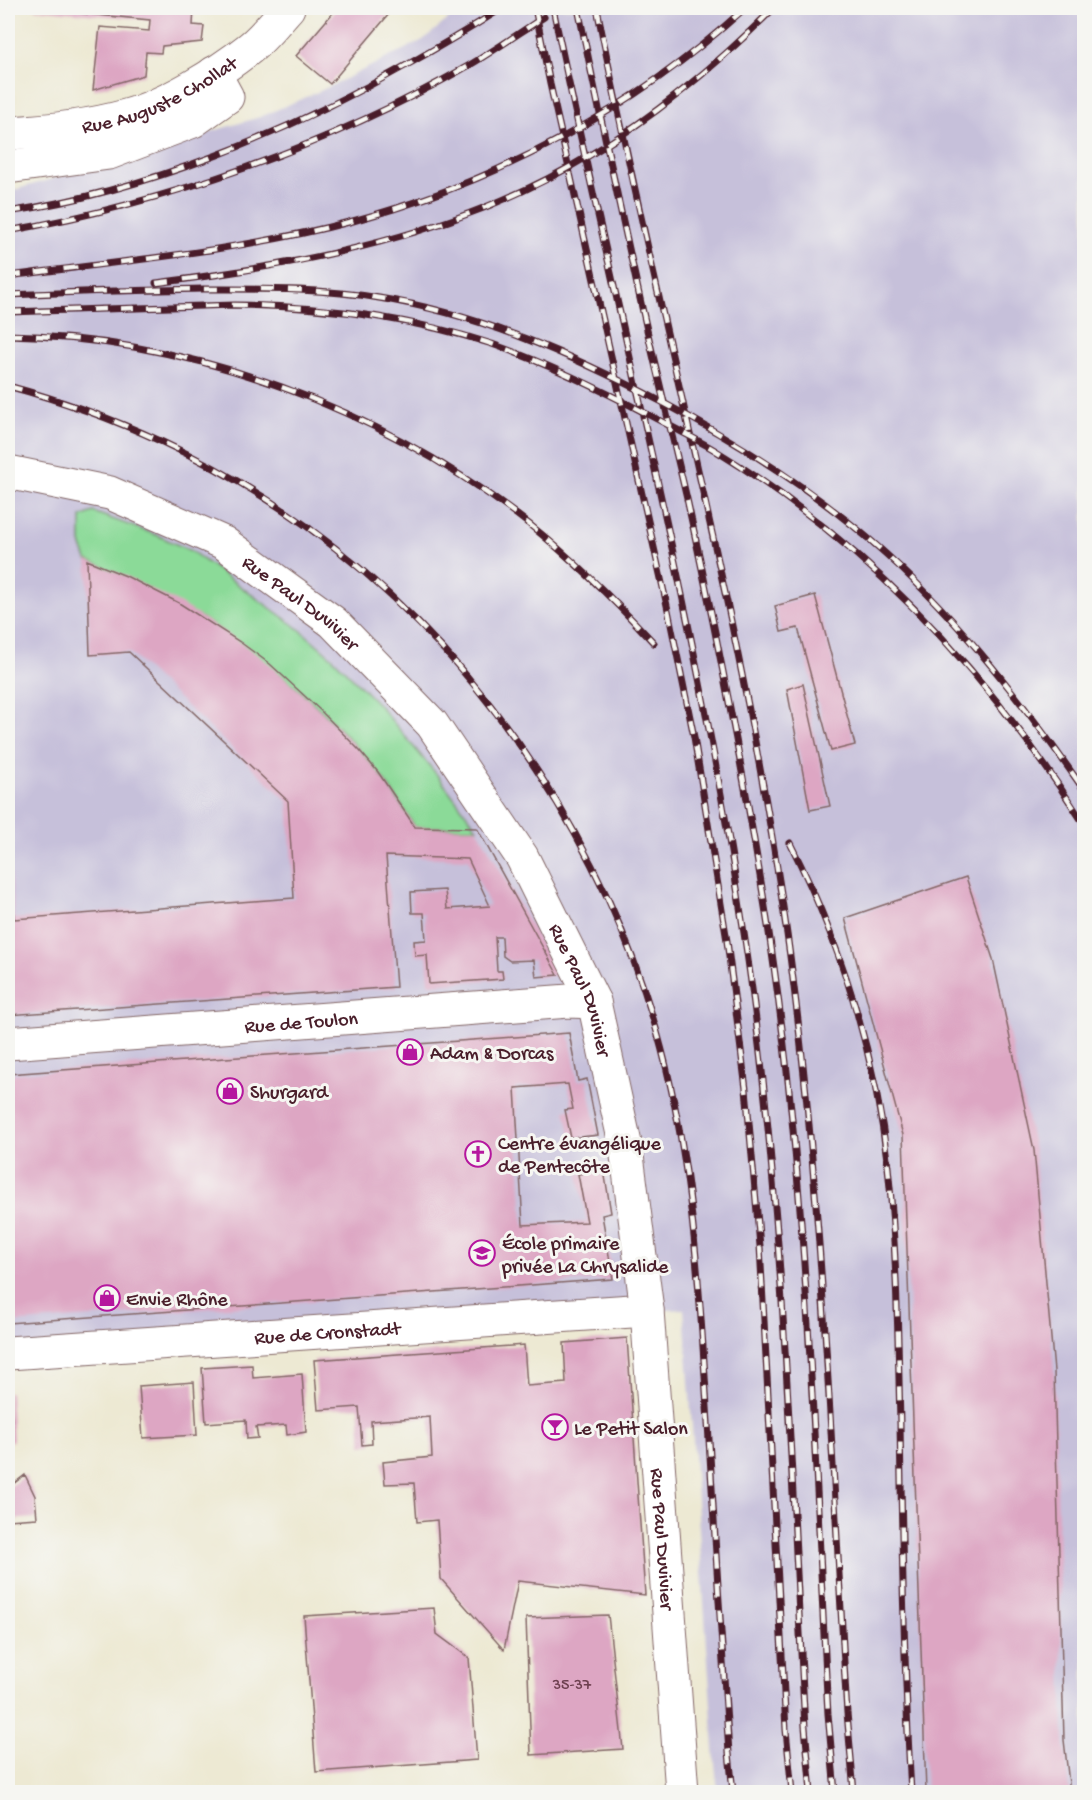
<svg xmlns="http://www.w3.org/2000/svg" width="1092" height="1800" font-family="'Gochi Hand',sans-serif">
<rect width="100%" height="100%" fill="#f6f6f2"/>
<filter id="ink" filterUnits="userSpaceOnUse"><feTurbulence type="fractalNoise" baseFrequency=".0167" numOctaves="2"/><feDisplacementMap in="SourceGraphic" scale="12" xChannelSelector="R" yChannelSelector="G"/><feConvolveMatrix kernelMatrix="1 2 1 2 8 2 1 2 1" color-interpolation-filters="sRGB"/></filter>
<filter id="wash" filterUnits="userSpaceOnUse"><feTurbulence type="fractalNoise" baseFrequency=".008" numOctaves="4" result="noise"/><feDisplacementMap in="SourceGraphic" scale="24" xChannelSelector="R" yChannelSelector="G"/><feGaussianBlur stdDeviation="1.35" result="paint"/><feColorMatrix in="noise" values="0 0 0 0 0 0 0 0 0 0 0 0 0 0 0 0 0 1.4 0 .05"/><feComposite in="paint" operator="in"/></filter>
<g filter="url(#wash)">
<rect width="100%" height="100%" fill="#ede9d3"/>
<path fill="#c6c0da" d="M 462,8 L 1084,8 L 1084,1792 L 718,1792 L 715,1764 L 684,1309 L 8,1353 L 8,192 L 260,117 L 329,87 L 423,40 Z"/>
<path fill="#8bda98" stroke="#6a7c62" stroke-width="1.5" d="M 93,512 L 159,536 L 191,551 L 298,628 L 334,659 L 379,705 L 438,776 L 477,828 L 415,827 C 403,808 391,788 376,770 C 298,675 201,607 87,560 L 81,543 L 81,517 Z"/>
<g id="blocks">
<path fill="#dda6c3" d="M 35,8 L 194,8 L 193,25 L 204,26 L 202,42 L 162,46 L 161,53 L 146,52 L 144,75 L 93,90 L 100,27 L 149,31 L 150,20 L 35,9 Z
M 337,8 L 381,8 L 389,14 L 330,84 L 296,56 Z
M 87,560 L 126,576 L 179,603 L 240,642 L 270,664 L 321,711 L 360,751 L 378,772 L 415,827 L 477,828 L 558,975 L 536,977 L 534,960 L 510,961 L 503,956 L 502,937 L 495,937 L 497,971 L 502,971 L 503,979 L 429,984 L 427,955 L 415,956 L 414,941 L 426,940 L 424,913 L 412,913 L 411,892 L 445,890 L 447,909 L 490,906 L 468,859 L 386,856 L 396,987 L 8,1015 L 8,853 L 9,853 L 14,919 L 294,898 L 288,801 L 129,652 L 90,655 Z
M 815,595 L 855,745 L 831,751 L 798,628 L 781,632 L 775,606 Z
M 803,684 L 830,806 L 810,810 L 787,689 Z
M 966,877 L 993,959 L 1034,1150 L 1054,1371 L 1064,1740 L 1070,1792 L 926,1792 L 903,1135 L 845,918 Z
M 569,1033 L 578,1081 L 587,1079 L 598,1135 L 571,1138 L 565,1110 L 573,1109 L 568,1084 L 515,1088 L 523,1225 L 587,1222 L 578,1174 L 604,1170 L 611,1213 L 602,1215 L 613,1279 L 8,1323 L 8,1074 Z
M 627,1338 L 645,1595 L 518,1581 L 504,1650 L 441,1579 L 437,1520 L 417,1522 L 414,1483 L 385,1484 L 383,1462 L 432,1457 L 430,1417 L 371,1421 L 372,1444 L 362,1445 L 359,1407 L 318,1410 L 314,1360 L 524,1345 L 527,1386 L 566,1383 L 564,1343 Z
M 252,1365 L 253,1378 L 302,1374 L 306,1432 L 287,1435 L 286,1425 L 256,1427 L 258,1438 L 247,1439 L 246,1420 L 206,1423 L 202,1368 Z
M 194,1382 L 197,1435 L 143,1438 L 139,1386 Z
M 10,1392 L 13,1441 L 8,1442 L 8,1393 Z
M 25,1475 L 35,1496 L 37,1518 L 8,1520 L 8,1488 Z
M 434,1608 L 437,1634 L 469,1658 L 477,1760 L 316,1772 L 304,1616 Z
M 608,1615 L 623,1749 L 531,1755 L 526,1618 Z"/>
</g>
</g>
<g filter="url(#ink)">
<use href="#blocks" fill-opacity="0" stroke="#836666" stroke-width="1.5"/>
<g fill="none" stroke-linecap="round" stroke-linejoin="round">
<g stroke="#836666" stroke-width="35">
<g id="minor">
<path id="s1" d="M 8,133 C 47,131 87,127 126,116 C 166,105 217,74 250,48 C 264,37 276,21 288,8"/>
<path d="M 8,167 L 109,153 L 193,121 L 227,97 L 214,73"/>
<path id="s2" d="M 8,1043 L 569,1001 L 594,1002"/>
<path id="s3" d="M 8,1353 L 647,1310"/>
</g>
</g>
<g stroke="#836666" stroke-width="35">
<g id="major">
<path id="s4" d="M 8,472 L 110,493 L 224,543 L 333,622 L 432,724 L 522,857 L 594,1002 L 626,1148 L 647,1310 L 682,1792"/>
</g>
</g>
<use href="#minor" stroke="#fff" stroke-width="33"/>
<use href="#major" stroke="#fff" stroke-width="33"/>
<g stroke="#4a1f2b" stroke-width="7">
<path id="rail" d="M 535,8 L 550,84 L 668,610 L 694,737 L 727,941 L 746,1089 L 760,1246 L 786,1730 L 792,1792
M 553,8 C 617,316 697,621 744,933 C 784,1196 790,1463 805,1727 L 811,1792
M 578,8 C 600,115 623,223 647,330 C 660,387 674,443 687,499 C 718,641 746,783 768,926 C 808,1186 814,1452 828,1714 L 835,1792
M 597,8 C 657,317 743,621 787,934 C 823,1192 831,1453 847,1713 L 854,1792
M 8,212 C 147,191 290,132 412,62 C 442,45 473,27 502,8
M 8,231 C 166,203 328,146 468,66 C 494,51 519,33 544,17
M 8,276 C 123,261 241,251 353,221 C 497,182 635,109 745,8
M 156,283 C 306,264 459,235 590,155 C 657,115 719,63 774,8
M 8,295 C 73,292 138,290 203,289 C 262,289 321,288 379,298 C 480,314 572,355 662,402 C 741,444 819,493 886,554 C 962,623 1025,705 1084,790
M 8,312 L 235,305 C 322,306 409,317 492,344 C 546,363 598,388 649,415 C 670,426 692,437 713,449 C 866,542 989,674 1084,824
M 8,335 C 194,338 382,409 529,524 C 574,560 615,601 654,643
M 8,386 C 113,414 216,461 305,525 C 488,658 623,866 671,1088 C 694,1192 700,1300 707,1407 C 714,1522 721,1638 729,1753 L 733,1792
M 790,843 C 841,944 875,1054 888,1167 C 897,1252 898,1338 900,1424 C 902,1547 904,1670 911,1792"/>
</g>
<use href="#rail" stroke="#f6f6f2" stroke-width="4.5" stroke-dasharray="14" stroke-linecap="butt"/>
</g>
</g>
<defs>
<g id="shop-ring" transform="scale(1.35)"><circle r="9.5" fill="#f6f6f2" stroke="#b5179e" stroke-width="1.5"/><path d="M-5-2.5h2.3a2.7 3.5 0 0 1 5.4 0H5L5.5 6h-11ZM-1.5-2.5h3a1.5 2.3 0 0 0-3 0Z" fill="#b5179e"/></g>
<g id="church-ring" transform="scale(1.35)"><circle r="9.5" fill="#f6f6f2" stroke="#b5179e" stroke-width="1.5"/><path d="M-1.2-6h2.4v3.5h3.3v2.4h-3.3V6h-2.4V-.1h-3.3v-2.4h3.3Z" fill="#b5179e"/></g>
<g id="school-ring" transform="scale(1.35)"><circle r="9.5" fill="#f6f6f2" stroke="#b5179e" stroke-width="1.5"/><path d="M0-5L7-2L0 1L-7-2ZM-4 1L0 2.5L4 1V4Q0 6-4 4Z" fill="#b5179e"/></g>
<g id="bar-ring" transform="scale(1.35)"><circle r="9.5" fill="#f6f6f2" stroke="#b5179e" stroke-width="1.5"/><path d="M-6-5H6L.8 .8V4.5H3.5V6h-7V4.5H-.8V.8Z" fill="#b5179e"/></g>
</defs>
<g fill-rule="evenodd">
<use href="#shop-ring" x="410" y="1052"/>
<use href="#shop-ring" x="230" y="1091"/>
<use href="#church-ring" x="478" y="1154"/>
<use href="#school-ring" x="482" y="1253"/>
<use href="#shop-ring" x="107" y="1298"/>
<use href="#bar-ring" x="555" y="1427"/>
</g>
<g text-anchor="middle" stroke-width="6" stroke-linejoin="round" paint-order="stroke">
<g font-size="16" fill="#6f4151">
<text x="572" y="1689">35-37</text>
</g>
<g font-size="20" fill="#4a1f2b" stroke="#f6f6f2">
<text dy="7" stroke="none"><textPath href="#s1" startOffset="158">Rue Auguste Chollat</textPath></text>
<text dy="7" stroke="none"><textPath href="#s4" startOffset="326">Rue Paul Duvivier</textPath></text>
<text dy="7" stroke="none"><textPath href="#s4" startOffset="812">Rue Paul Duvivier</textPath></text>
<text dy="7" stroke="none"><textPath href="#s2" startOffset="294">Rue de Toulon</textPath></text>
<text dy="7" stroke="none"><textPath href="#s3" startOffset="320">Rue de Cronstadt</textPath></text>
<text dy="7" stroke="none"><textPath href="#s4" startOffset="1370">Rue Paul Duvivier</textPath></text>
</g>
<g font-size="20" fill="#4a1f2b" stroke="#f6f6f2" text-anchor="start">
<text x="430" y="1059">Adam &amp; Dorcas</text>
<text x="250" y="1098">Shurgard</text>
<text x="498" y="1149">Centre évangélique<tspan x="498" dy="23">de Pentecôte</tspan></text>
<text x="502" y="1249">École primaire<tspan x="502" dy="23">privée La Chrysalide</tspan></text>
<text x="126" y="1305">Envie Rhône</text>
<text x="574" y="1434">Le Petit Salon</text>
</g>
</g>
<rect width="1092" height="1800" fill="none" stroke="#f6f6f2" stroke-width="30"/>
</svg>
